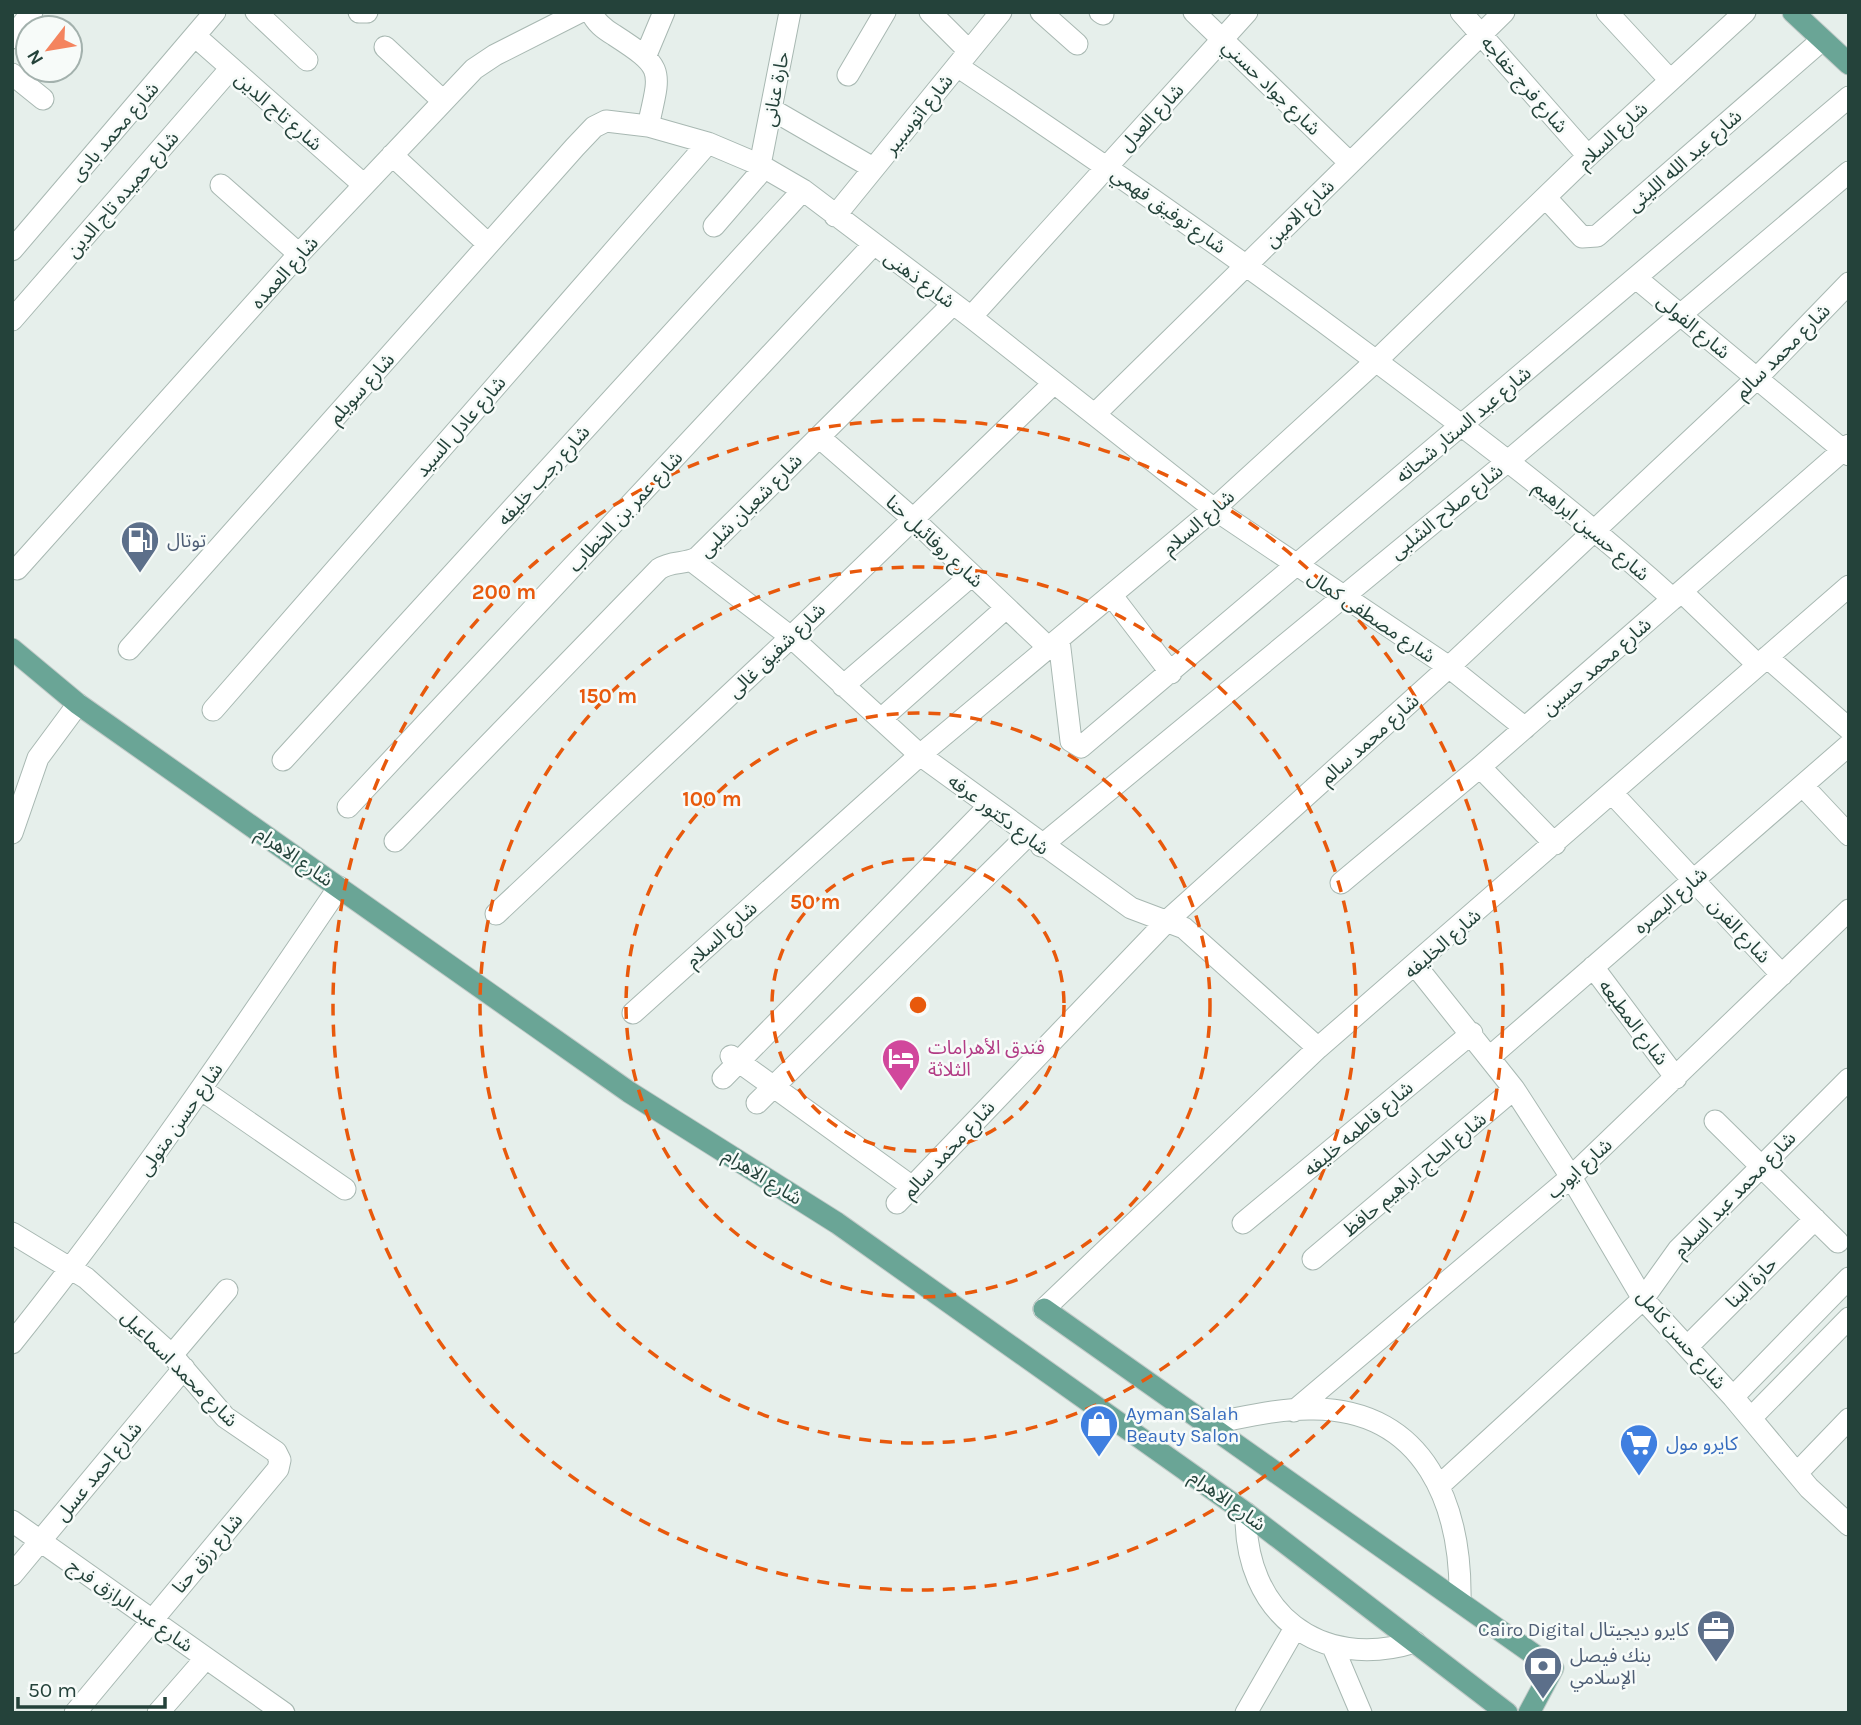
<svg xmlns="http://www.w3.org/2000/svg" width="1861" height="1725" font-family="Karla,'Noto Sans Arabic',sans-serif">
<rect width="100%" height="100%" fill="#e6efeb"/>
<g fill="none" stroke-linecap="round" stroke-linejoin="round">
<g stroke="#a8b8b2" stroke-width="23">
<path id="minor" d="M 256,12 L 307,60
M 359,12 L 367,12
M 591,12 C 596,23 604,29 614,35 C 665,68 661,69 648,126
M 930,12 L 969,51
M 1041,12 L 1077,44
M 1100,12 L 1103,14
M 1194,12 L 1350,163
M 1461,12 L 1588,156
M 1607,12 L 1670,80
M 195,36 L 364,185
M 12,38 L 32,12
M 385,47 L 443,101
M 646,55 L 664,12
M 957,66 C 1098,160 1236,256 1372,358 C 1475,435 1577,512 1673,599
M 12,74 L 43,99
M 848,75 L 885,12
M 771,109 L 873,168
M 392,155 L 488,244
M 760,165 L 790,12
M 221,185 L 299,254
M 1546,198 L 1582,237 L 1597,236 L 1822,40
M 835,216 L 1001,12
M 714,226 L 764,168
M 12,250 L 215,12
M 1636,278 L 1849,455
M 971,317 L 1247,12
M 12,320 L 231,68
M 1095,414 L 1504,12
M 819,437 L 912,518 L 1049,648
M 692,561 L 791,637 L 920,755 L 1131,908 L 1184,928 L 1318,1048
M 17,569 L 299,254 L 474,69 L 495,55 L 580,12
M 1682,592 L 1758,665
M 1112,596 L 1171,673
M 1059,640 L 1071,741 L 1081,747 L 1849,97
M 129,649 L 575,147 L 594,127 L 606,121 L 648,126 L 708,143 L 760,165 L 803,190 L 971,317 L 1214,509 L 1449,667 L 1525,728
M 1767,657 L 1849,729
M 843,686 L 972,575
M 213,710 L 708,143
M 881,719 L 1006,608
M 283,760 L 803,190
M 1480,767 L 1555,844
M 1803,786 L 1849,835
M 1612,793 L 1782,975
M 348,807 L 873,245
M 12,833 L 38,758 L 78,704
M 395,841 L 659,569 C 672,560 686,565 698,557 L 953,304
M 1041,846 L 1508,461 L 1849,172
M 1341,883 L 1480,767 L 1849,445
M 496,914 L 791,637 L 1054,383
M 1416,966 L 1514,1089 L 1571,1177 L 1643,1299 L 1733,1397 L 1809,1488 L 1849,1525
M 1593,967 L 1676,1078
M 633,1013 L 920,755 L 1214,509 L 1376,361 L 1588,156 L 1745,12
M 731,1056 L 911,1186
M 1491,1056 L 1849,745
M 723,1078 L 988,807
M 202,1090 L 345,1189
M 757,1103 L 1027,836
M 1715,1121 L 1838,1242
M 897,1203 L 1168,920 L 1449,667 L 1757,378 L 1849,283
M 1243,1223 L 1472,1033
M 12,1233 L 86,1278 L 172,1355 L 225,1417 L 276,1452 L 280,1460 L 278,1469 L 75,1713
M 1313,1259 L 1514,1089
M 1044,1309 L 1318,1048 L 1849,586
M 12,1343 C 129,1197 234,1042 339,887
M 1688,1346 L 1815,1219
M 172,1355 L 227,1290
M 1733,1397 L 1849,1278
M 1294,1411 L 1571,1177 L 1849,910
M 1751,1418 L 1849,1318
M 1207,1424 C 1241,1418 1278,1408 1314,1409 C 1426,1410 1462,1507 1460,1602
M 1797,1473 L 1849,1419
M 1440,1485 L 1643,1299 L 1678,1250 L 1849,1079
M 1246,1513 C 1244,1612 1319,1672 1415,1642
M 12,1521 L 284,1713
M 12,1575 L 184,1368
M 1333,1647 L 1361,1713
M 158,1713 L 206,1658
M 1246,1713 L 1295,1628"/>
</g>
<g stroke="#c2cac8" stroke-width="23">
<path id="major" d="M 1793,12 L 1849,64
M 12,649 L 78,704 L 629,1092 L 837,1223 L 1246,1513 L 1507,1713
M 1044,1309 L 1553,1668 L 1529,1713"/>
</g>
<use href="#minor" stroke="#fff" stroke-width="21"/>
<use href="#major" stroke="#6aa596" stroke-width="21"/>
</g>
<g fill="none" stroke="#e8590c" stroke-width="3.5" stroke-dasharray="12 9">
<circle cx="918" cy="1005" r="146"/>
<circle cx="918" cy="1005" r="292"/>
<circle cx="918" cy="1005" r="438"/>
<circle cx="918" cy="1005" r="585"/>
</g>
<defs>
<g id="fuel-pin" transform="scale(2.0125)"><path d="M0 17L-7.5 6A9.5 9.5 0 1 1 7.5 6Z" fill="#5c6f8a" stroke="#f7fbf9"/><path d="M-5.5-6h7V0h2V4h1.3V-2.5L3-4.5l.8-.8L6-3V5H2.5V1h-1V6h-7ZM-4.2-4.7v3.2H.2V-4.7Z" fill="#fff"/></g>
<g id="hotel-pin" transform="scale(2.0125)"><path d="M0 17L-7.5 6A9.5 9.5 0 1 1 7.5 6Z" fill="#d1479c" stroke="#f7fbf9"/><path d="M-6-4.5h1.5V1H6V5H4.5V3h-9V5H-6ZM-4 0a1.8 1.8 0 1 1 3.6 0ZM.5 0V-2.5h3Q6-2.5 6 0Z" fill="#fff"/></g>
<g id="shop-pin" transform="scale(2.0125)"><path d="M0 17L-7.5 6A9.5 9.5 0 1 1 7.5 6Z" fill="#3f7fe0" stroke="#f7fbf9"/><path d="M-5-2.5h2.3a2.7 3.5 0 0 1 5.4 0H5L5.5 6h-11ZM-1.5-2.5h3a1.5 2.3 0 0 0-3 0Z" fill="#fff"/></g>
<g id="supermarket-pin" transform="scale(2.0125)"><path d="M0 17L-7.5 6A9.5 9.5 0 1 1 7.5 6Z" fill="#3f7fe0" stroke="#f7fbf9"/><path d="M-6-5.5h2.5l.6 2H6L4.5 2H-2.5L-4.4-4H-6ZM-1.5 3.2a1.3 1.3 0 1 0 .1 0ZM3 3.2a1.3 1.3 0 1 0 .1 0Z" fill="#fff"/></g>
<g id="office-pin" transform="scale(2.0125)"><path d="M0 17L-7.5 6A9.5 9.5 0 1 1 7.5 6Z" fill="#5c6f8a" stroke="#f7fbf9"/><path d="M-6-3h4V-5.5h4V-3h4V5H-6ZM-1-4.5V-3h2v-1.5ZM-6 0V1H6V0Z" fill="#fff"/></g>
<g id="bank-pin" transform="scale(2.0125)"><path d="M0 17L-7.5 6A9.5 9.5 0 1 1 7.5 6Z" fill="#5c6f8a" stroke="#f7fbf9"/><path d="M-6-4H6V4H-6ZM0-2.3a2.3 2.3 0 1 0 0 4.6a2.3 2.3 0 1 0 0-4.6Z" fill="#fff"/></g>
</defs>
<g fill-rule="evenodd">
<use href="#fuel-pin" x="140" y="540"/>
<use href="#hotel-pin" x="901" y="1058"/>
<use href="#shop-pin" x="1099" y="1424"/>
<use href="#supermarket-pin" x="1639" y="1443"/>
<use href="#office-pin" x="1716" y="1629"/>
<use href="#bank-pin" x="1543" y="1666"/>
</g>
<g text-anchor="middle" stroke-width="5" stroke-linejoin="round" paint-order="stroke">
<g font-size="19" fill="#24423a" stroke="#f7fbf9">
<text transform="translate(1525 84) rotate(49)" y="7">شارع فرج خفاجه</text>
<text transform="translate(1272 87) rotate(44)" y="7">شارع جواد حسني</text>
<text transform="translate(775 89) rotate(-79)" y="7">حارة عنانى</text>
<text transform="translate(279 111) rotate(41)" y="7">شارع تاج الدين</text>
<text transform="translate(918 114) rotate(-51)" y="7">شارع اتوسبير</text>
<text transform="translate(1151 117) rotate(-47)" y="7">شارع العدل</text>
<text transform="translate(114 131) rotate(-49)" y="7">شارع محمد بادى</text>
<text transform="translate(1612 135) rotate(-43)" y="7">شارع السلام</text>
<text transform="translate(1684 160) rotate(-41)" y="7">شارع عبد الله الليثى</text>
<text transform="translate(122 194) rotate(-49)" y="7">شارع حميده تاج الدين</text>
<text transform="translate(1169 210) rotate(35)" y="7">شارع توفيق فهمي</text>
<text transform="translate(1299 213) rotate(-44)" y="7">شارع الامين</text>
<text transform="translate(284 272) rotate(-48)" y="7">شارع العمده</text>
<text transform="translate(920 279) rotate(36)" y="7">شارع ذهنى</text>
<text transform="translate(1694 326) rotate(40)" y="7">شارع الفولى</text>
<text transform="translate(1782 351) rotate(-45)" y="7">شارع محمد سالم</text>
<text transform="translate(361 388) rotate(-48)" y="7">شارع سويلم</text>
<text transform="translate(1463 424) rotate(-40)" y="7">شارع عبد الستار شحاته</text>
<text transform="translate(460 426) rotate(-49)" y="7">شارع عادل السيد</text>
<text transform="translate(543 475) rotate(-48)" y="7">شارع رجب خليفه</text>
<text transform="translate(750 505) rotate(-45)" y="7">شارع شعبان شلبى</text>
<text transform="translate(625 511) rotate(-47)" y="7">شارع عمر بن الخطاب</text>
<text transform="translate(1446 511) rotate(-39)" y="7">شارع صلاح الشلبى</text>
<text transform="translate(1198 522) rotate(-41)" y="7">شارع السلام</text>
<text transform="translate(1592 530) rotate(40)" y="7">شارع حسين ابراهيم</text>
<text transform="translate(935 541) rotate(43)" y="7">شارع روفائيل حنا</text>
<text transform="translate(1372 616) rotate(34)" y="7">شارع مصطفى كمال</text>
<text transform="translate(776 650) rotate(-44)" y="7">شارع شفيق غالى</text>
<text transform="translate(1596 666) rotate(-41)" y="7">شارع محمد حسين</text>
<text transform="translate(1369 739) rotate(-42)" y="7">شارع محمد سالم</text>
<text transform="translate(999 814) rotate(37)" y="7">شارع دكتور عرفه</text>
<text transform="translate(295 856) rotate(35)" y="7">شارع الاهرام</text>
<text transform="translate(1670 900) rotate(-41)" y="7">شارع البصره</text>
<text transform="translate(1740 930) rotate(47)" y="7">شارع الفرن</text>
<text transform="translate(721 934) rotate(-42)" y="7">شارع السلام</text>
<text transform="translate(1442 943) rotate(-41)" y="7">شارع الخليفه</text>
<text transform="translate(1634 1022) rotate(53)" y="7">شارع المطبعه</text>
<text transform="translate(180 1119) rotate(-55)" y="7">شارع حسن متولى</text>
<text transform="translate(1358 1128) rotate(-40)" y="7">شارع فاطمه خليفه</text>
<text transform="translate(948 1149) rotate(-47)" y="7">شارع محمد سالم</text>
<text transform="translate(1579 1168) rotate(-42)" y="7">شارع ايوب</text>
<text transform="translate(1414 1174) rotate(-40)" y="7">شارع الحاج ابراهيم حافظ</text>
<text transform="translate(763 1176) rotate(32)" y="7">شارع الاهرام</text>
<text transform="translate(1734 1194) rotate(-46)" y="7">شارع محمد عبد السلام</text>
<text transform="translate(1751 1282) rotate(-45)" y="7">حارة البنا</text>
<text transform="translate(1682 1339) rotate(49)" y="7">شارع حسن كامل</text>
<text transform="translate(180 1368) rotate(45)" y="7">شارع محمد اسماعيل</text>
<text transform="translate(98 1471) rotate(-50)" y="7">شارع احمد عسل</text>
<text transform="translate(1228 1500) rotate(36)" y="7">شارع الاهرام</text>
<text transform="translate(207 1553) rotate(-50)" y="7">شارع رزق حنا</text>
<text transform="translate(131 1605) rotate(35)" y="7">شارع عبد الرازق فرج</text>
</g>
<g font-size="19" fill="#4e5e75" stroke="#f7fbf9" text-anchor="start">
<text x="167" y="547">توتال</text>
<text x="1689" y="1636" text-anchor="end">Cairo Digital كايرو ديجيتال</text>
<text x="1570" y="1662">بنك فيصل<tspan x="1570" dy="22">الإسلامي</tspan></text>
</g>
<g font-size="19" fill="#b23c85" stroke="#f7fbf9" text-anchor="start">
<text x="928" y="1054">فندق الأهرامات<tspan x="928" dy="22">الثلاثة</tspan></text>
</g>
<g font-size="19" fill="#366cbe" stroke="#f7fbf9" text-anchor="start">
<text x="1126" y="1420">Ayman Salah<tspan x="1126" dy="22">Beauty Salon</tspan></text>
<text x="1666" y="1450">كايرو مول</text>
</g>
</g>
<circle cx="918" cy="1005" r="10" fill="#e8590c" stroke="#f7fbf9" stroke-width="3.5"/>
<g font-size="21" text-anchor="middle" font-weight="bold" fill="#e8590c" stroke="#f7fbf9" stroke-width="5" stroke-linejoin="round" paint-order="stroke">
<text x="504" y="599">200 m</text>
<text x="608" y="703">150 m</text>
<text x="712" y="806">100 m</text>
<text x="815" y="909">50 m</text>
</g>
<rect width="1861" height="1725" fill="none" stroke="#24423a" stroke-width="28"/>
<g transform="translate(49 49) rotate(239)"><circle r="33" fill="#f7fbf9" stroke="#a3b1ad" stroke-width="2"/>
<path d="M0-5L12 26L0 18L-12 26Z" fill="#f4845f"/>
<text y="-10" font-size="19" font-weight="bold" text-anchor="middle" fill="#24423a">N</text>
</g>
<path d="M18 1697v10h147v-10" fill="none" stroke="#24423a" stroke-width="3.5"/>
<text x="28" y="1697" font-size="21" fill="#24423a" stroke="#f7fbf9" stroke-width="5" paint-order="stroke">50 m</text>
</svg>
